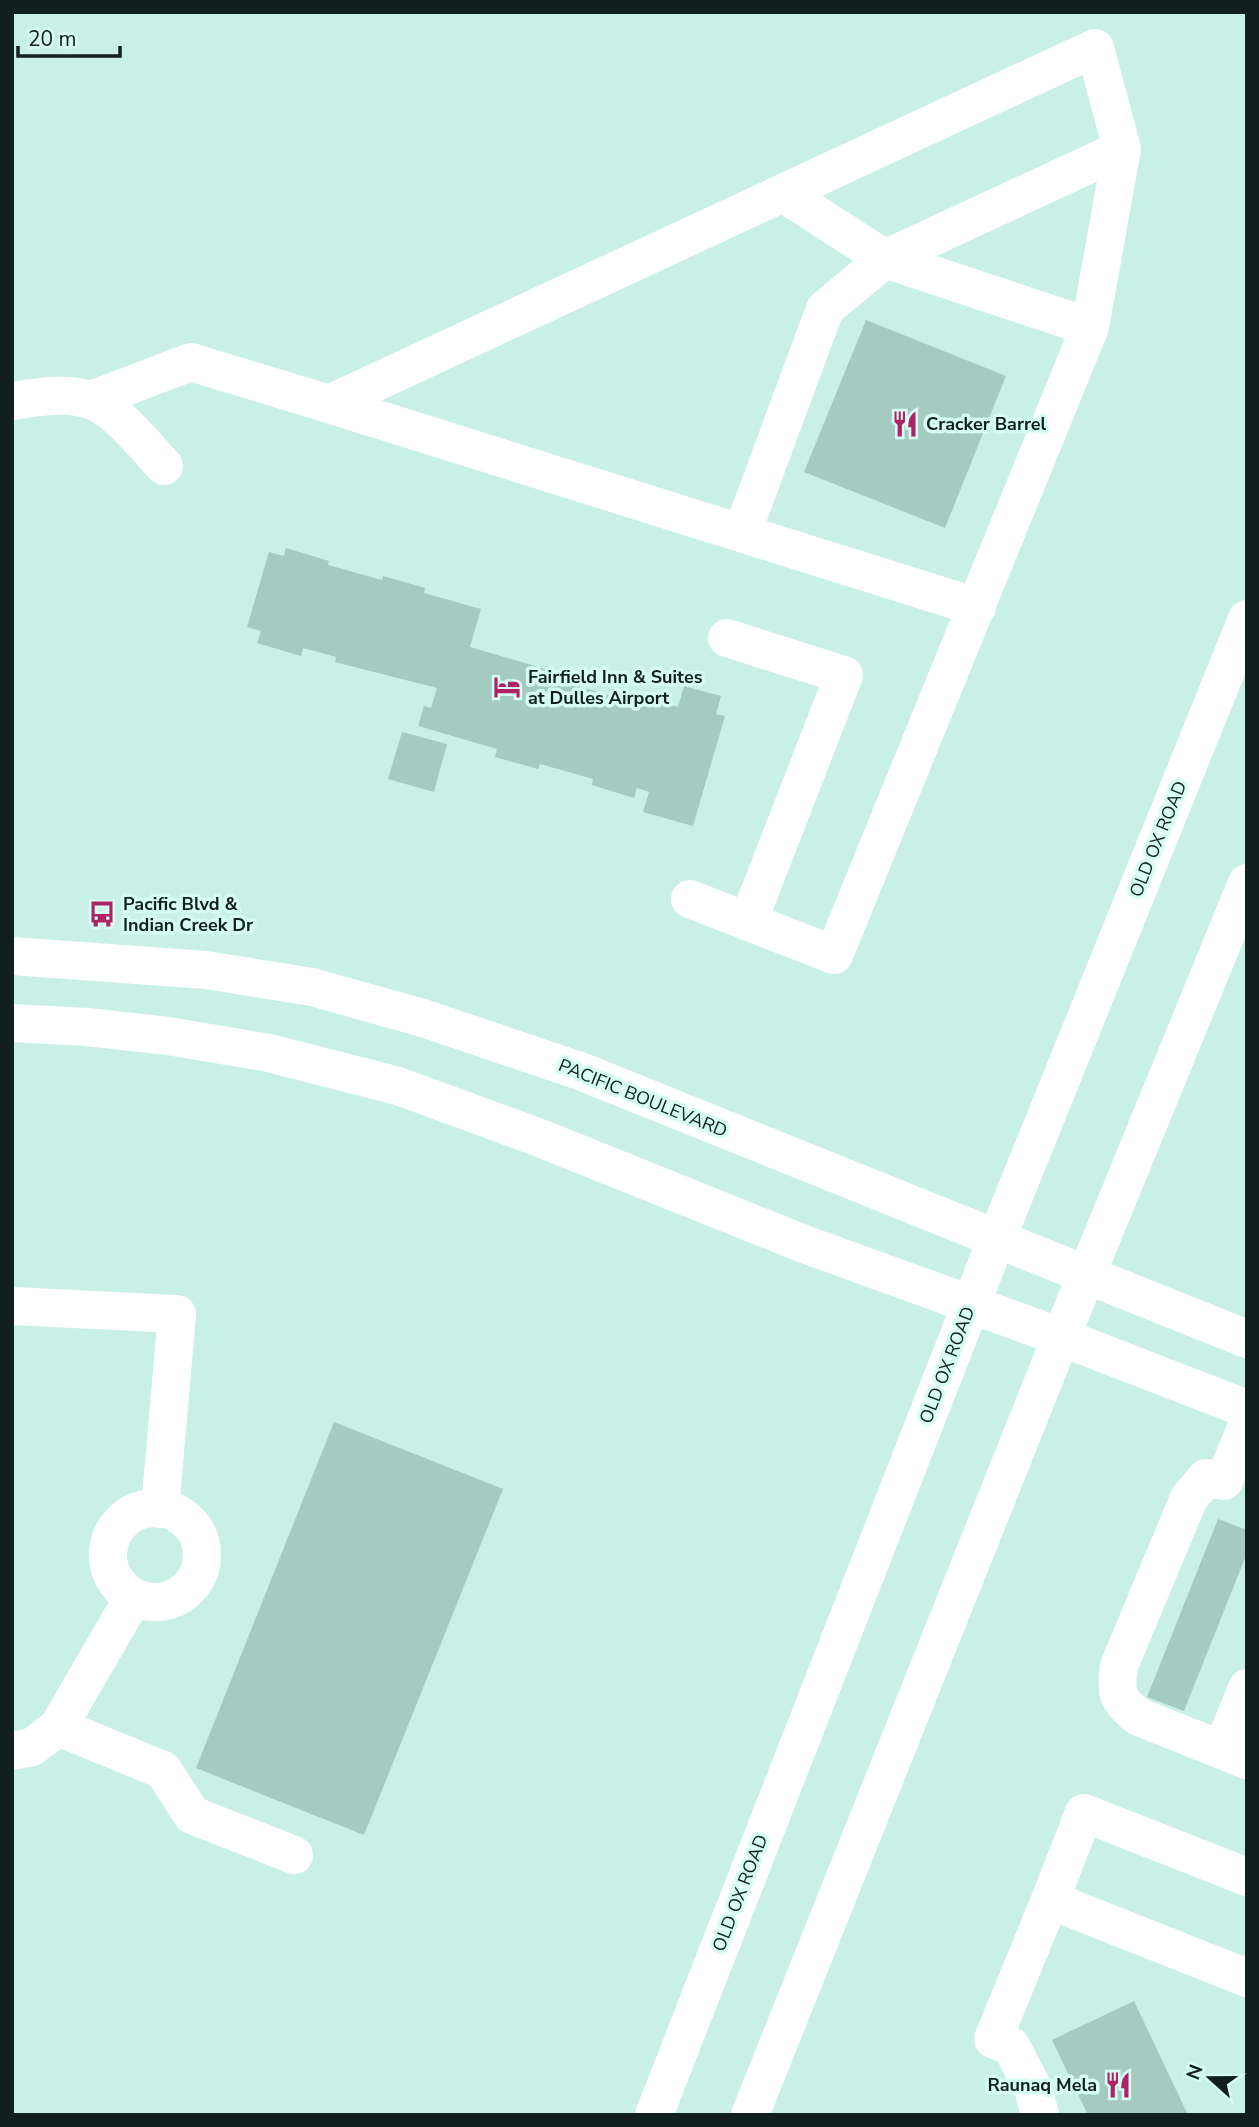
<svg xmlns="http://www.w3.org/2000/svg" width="1259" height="2127" font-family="'Nunito Sans',sans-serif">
<rect width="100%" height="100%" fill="#c9f0e6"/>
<path fill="#a5cbc1" d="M 866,320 L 1006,376 L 945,528 L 804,472 Z
M 286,548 L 329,561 L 328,565 L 382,580 L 383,576 L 425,588 L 424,593 L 481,609 L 470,647 L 566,675 L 563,682 L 619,698 L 620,690 L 678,707 L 684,686 L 721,696 L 716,714 L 725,716 L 693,826 L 643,812 L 649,792 L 637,788 L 634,798 L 592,785 L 593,779 L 540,764 L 538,769 L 495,757 L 497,749 L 418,726 L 424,706 L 431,708 L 437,688 L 335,662 L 336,657 L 303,648 L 301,656 L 257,643 L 261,631 L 247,627 L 269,552 L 284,556 Z
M 402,732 L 447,744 L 434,792 L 388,779 Z
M 334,1422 L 503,1489 L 364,1835 L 196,1768 Z
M 1218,1519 L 1247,1530 L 1247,1553 L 1184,1711 L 1147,1697 Z
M 1134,2001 L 1188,2115 L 1088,2115 L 1052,2040 Z"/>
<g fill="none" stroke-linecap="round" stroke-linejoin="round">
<path stroke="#fff" stroke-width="38" d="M 783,193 L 885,259 L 1090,327
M 91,400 L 191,362 L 329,404 L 1095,48 L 1122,149 L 1090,327 L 834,955 L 690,899
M 12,401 C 37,397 65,392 90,400 C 116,408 145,446 164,466
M 329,404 L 977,607
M 742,533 L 825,309 L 885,259 L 1122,149
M 727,638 L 844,675 L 748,922
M 1087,1275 L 1247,1339
M 12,1306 L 177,1314 L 160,1509
M 1061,1337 L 1247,1409
M 1247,1426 L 1224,1481 L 1206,1478 L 1189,1498 L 1119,1666 C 1115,1692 1117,1701 1139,1717 L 1247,1760
M108 1555a47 47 0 1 1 94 0a47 47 0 1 1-94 0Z
M 58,1727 L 163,1770 L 192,1815 L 294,1855
M 1222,1750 L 1247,1688
M 12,1751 L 32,1747 L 58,1727 L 133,1598
M 1050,1900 L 1084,1813 L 1247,1877
M 1040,2115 L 1033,2088 L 1011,2046 L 993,2039 L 1050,1900 L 1247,1978"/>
<path stroke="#fff" stroke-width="38" d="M 12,956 L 206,970 L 312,987 L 423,1018 L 580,1071 L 1087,1275
M 12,1023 L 87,1027 L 168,1036 L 269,1053 L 398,1086 L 540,1138 L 804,1244 L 1061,1337
M 654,2115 L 997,1238 L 1247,619
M 750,2115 L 1061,1337 L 1247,883"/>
</g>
<defs>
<g id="restaurant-bare" transform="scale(2.1)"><path d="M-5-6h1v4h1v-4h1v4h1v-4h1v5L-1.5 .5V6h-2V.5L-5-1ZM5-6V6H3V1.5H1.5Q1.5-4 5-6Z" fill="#ad2365" stroke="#d6fdf3" stroke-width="2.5" paint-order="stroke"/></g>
<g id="hotel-bare" transform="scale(2.1)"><path d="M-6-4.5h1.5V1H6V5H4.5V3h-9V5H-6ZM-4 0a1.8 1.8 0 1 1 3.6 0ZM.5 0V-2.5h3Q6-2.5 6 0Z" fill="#ad2365" stroke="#d6fdf3" stroke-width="2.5" paint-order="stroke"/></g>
<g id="bus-bare" transform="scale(2.1)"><path d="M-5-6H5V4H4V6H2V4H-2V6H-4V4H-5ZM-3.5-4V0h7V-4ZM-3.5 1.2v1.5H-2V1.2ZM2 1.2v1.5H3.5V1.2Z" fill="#ad2365" stroke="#d6fdf3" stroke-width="2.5" paint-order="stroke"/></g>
</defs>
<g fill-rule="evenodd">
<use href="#restaurant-bare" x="905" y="424"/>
<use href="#hotel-bare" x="507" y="687"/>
<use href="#bus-bare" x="102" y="914"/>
<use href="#restaurant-bare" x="1118" y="2085"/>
</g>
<g text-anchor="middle" stroke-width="7" stroke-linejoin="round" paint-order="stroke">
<g font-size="18" font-weight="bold" fill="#11201c" stroke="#d6fdf3" text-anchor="start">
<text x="926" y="430">Cracker Barrel</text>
<text x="528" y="683">Fairfield Inn &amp; Suites<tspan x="528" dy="21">at Dulles Airport</tspan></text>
<text x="123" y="910">Pacific Blvd &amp;<tspan x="123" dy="21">Indian Creek Dr</tspan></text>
<text x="1097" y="2091" text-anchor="end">Raunaq Mela</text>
</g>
<g font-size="18" fill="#11201c" stroke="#d6fdf3">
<text transform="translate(1158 839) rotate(-68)" y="6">OLD OX ROAD</text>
<text transform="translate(643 1098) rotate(22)" y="6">PACIFIC BOULEVARD</text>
<text transform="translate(947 1365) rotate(-69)" y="6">OLD OX ROAD</text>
<text transform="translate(740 1893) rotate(-69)" y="6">OLD OX ROAD</text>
</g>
</g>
<rect width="1259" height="2127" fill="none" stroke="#11201c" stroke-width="28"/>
<g transform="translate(1210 2078) rotate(291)" stroke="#d6fdf3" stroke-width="5" paint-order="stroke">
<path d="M0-5L12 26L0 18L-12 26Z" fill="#11201c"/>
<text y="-10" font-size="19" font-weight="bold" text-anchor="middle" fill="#11201c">N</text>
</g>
<path d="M18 46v10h102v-10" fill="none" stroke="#11201c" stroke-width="3.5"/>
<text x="28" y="46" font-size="21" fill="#11201c" stroke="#d6fdf3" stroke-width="5" paint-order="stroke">20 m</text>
</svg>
